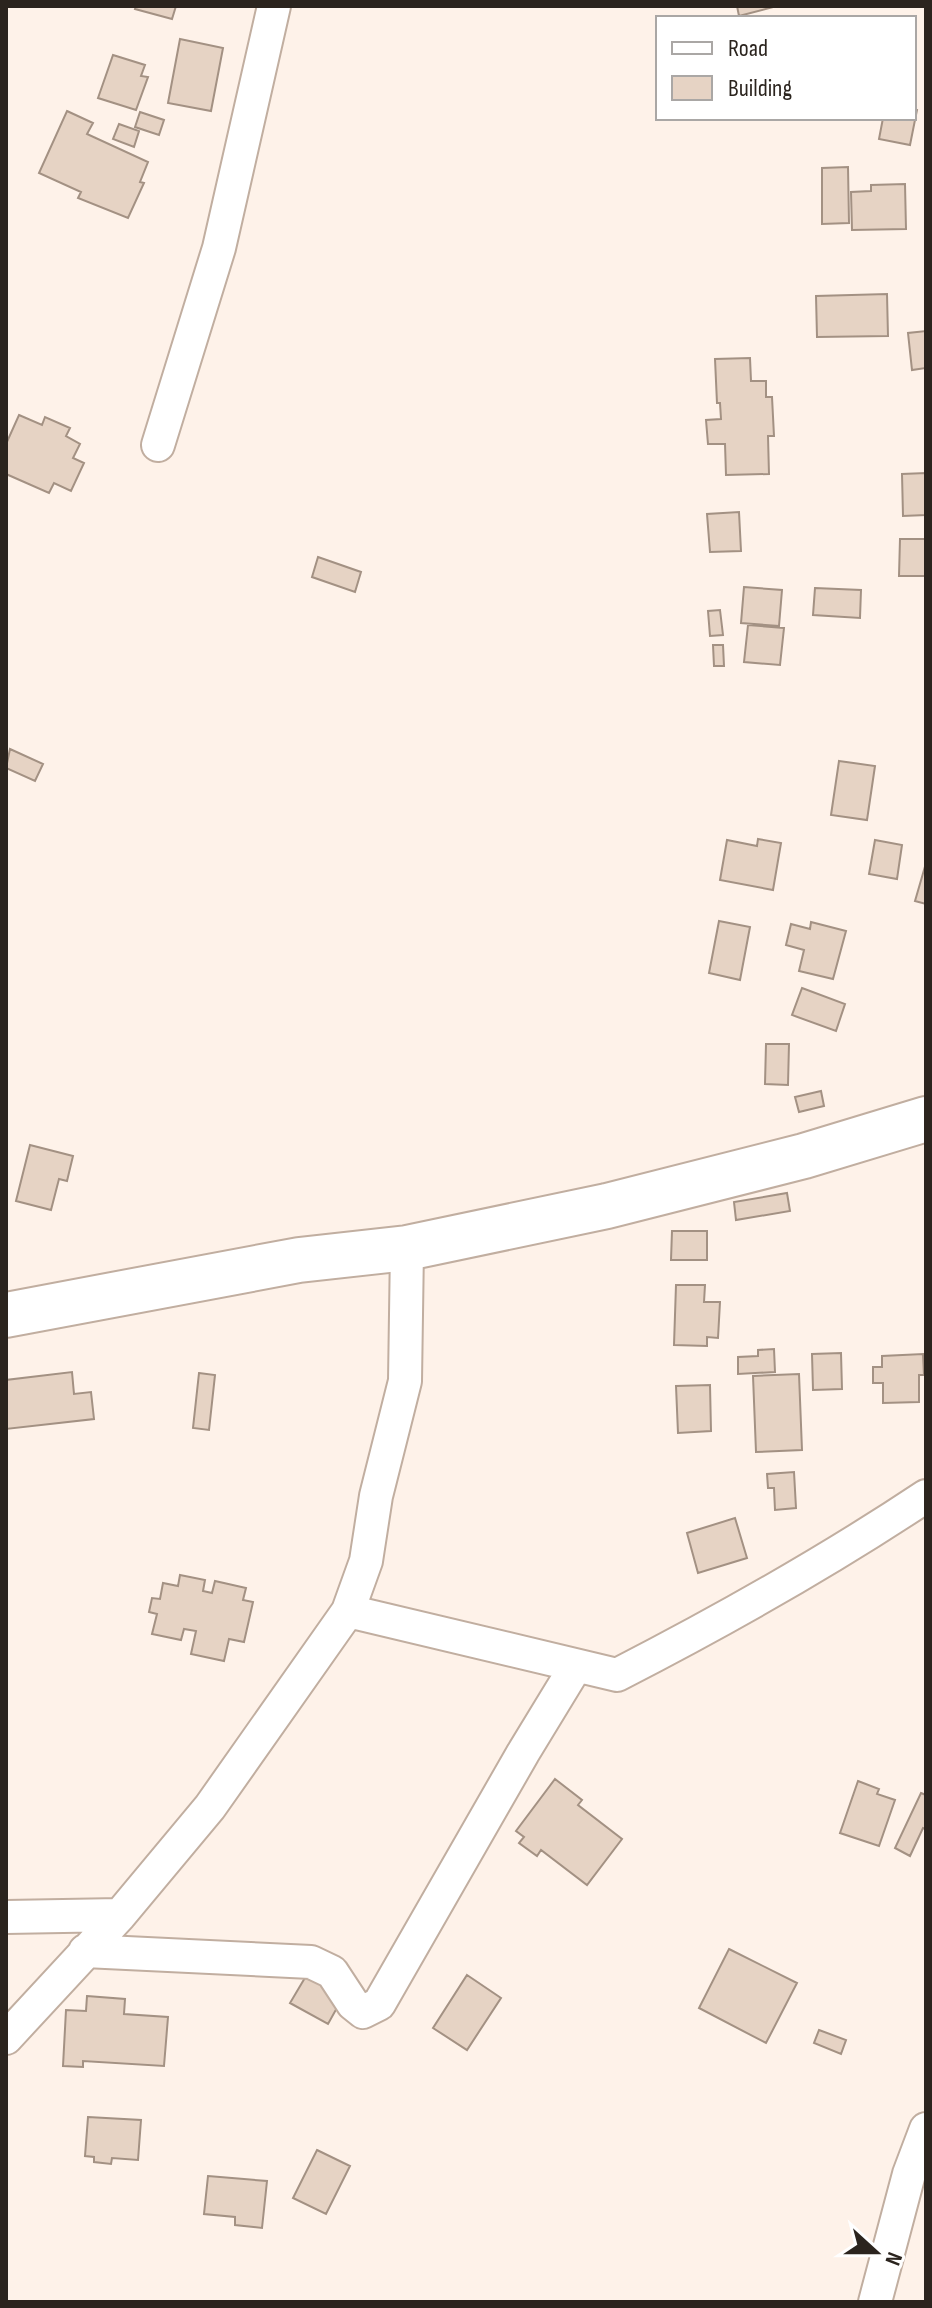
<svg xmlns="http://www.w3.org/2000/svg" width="932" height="2308" font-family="'Sofia Sans Condensed',sans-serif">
<rect width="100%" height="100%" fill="#fef2e9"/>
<path fill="#e6d3c4" stroke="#a39183" stroke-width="2" d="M 136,6 L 176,6 L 172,19 L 135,9 Z
M 737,6 L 777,6 L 739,16 Z
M 180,39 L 223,48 L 211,111 L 168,103 Z
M 113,55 L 145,65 L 141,76 L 148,77 L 136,110 L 98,98 Z
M 914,109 L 917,110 L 910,145 L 879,139 L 883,118 L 914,118 Z
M 67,111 L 93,123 L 87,134 L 148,162 L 140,182 L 144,183 L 128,218 L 78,198 L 81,192 L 39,173 Z
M 140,112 L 164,120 L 159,135 L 135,127 Z
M 119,124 L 139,131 L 134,147 L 113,139 Z
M 848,167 L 849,223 L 822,224 L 822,168 Z
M 905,184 L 906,229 L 852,230 L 851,192 L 871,191 L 871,185 Z
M 887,294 L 888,336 L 817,337 L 816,296 Z
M 926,331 L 926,368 L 912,370 L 908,333 Z
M 750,358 L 751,381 L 766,381 L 766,397 L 772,397 L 774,436 L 768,436 L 769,474 L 726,475 L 725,444 L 708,444 L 706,420 L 721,419 L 720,403 L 717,403 L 715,359 Z
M 19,415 L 42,425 L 45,417 L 70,428 L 66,436 L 80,444 L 73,458 L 84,463 L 71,491 L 54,483 L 49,493 L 6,474 L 6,444 Z
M 926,473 L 926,515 L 903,516 L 902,474 Z
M 739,512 L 741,551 L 710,552 L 707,514 Z
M 900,539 L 926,539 L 926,576 L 899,576 Z
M 318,557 L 361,572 L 355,592 L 312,577 Z
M 744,587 L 782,590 L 779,626 L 741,623 Z
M 815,588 L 861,590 L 860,618 L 813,615 Z
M 720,610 L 723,635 L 710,636 L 708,611 Z
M 748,625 L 784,628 L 780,665 L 744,662 Z
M 713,645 L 723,645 L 724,666 L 714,666 Z
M 10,749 L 43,764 L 35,781 L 6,768 Z
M 839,761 L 875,766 L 867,820 L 831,815 Z
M 758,839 L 781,843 L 773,890 L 720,880 L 727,840 L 757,846 Z
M 875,840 L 902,845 L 897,879 L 869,874 Z
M 926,863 L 926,904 L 915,901 Z
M 719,921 L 750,927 L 740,980 L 709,973 Z
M 811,922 L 846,931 L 833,979 L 799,971 L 804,950 L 786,945 L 791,924 L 810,929 Z
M 802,988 L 845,1004 L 836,1031 L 792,1015 Z
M 766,1044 L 789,1044 L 788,1085 L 765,1084 Z
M 821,1091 L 824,1106 L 799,1112 L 795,1097 Z
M 30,1145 L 73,1156 L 67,1181 L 59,1179 L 51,1210 L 16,1201 Z
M 787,1193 L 790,1211 L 736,1220 L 734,1202 Z
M 672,1231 L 707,1231 L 707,1260 L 671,1260 Z
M 676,1285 L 705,1285 L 704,1302 L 720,1302 L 718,1338 L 707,1337 L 707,1346 L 674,1345 Z
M 774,1349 L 775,1372 L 738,1374 L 738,1357 L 758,1356 L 758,1350 Z
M 841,1353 L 842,1389 L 813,1390 L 812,1354 Z
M 923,1354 L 924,1375 L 919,1375 L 919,1402 L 883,1403 L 883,1383 L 873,1383 L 873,1367 L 882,1367 L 882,1356 Z
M 72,1372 L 74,1394 L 91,1392 L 94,1419 L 6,1429 L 6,1380 Z
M 199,1373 L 215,1375 L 209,1430 L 193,1428 Z
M 799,1374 L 802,1450 L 756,1452 L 753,1376 Z
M 710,1385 L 711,1431 L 678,1433 L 676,1386 Z
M 794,1472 L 796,1508 L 775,1510 L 774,1488 L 768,1488 L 767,1474 Z
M 735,1518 L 747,1558 L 698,1573 L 687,1533 Z
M 180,1575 L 205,1580 L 203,1591 L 212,1593 L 215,1581 L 246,1588 L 243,1600 L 253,1602 L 244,1642 L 229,1639 L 224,1661 L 191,1654 L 196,1631 L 184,1629 L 181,1640 L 152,1634 L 157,1614 L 149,1612 L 152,1598 L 160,1599 L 163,1583 L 178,1586 Z
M 555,1779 L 582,1800 L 578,1805 L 622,1839 L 587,1885 L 541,1850 L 537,1856 L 519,1843 L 524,1837 L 516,1831 Z
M 858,1781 L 879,1789 L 877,1794 L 895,1800 L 879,1846 L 840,1833 Z
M 921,1793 L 926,1795 L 926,1829 L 923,1828 L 910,1856 L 895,1848 Z
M 729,1949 L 797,1983 L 766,2043 L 699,2008 Z
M 309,1971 L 343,1997 L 328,2024 L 290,2003 Z
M 467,1975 L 501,1998 L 467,2050 L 433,2028 Z
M 87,1996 L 125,1999 L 124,2014 L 168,2017 L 164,2066 L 83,2061 L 83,2067 L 63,2066 L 66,2010 L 86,2011 Z
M 819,2030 L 846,2040 L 841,2054 L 814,2043 Z
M 88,2117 L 141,2120 L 138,2160 L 112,2158 L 111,2164 L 94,2162 L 94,2157 L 85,2156 Z
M 317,2150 L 350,2166 L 326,2214 L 293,2198 Z
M 208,2176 L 267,2181 L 262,2228 L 235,2225 L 235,2217 L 204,2214 Z"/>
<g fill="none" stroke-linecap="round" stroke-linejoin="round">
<g stroke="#c1aea0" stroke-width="36">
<path id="street" d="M 158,445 L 219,248 L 274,6
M 348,1611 L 617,1675 C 722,1621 827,1562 926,1496
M 6,1917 L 120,1915
M 85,1951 L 311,1962 L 332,1972 L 353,2004 L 363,2012 L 379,2004 L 523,1753 L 576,1666
M 6,2038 L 120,1915 L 210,1807 L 348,1611 L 366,1561 L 376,1496 L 405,1381 L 407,1248
M 875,2302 L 909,2174 L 926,2129"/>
</g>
<g stroke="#c1aea0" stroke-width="48">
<path id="secondary" d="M 6,1315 L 299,1260 L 407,1248 L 607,1206 L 804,1156 L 926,1119"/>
</g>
<use href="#street" stroke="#fff" stroke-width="32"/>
<use href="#secondary" stroke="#fff" stroke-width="44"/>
</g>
<rect width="932" height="2308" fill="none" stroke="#2b241e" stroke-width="16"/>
<rect x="656" y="16" width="260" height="104" fill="#ffffff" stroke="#aaa7a5" stroke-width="2"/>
<rect x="672" y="42" width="40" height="12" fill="#ffffff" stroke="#aaa7a5" stroke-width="2"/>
<text x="728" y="56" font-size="24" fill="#2b241e">Road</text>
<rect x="672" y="76" width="40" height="24" fill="#e6d3c4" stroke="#aaa7a5" stroke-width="2"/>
<text x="728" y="96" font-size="24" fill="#2b241e">Building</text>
<g transform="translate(876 2252) rotate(111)" stroke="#ffffff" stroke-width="6" paint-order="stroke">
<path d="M0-6L14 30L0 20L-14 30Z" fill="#2b241e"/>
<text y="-12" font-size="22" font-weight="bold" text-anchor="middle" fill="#2b241e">N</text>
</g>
</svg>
